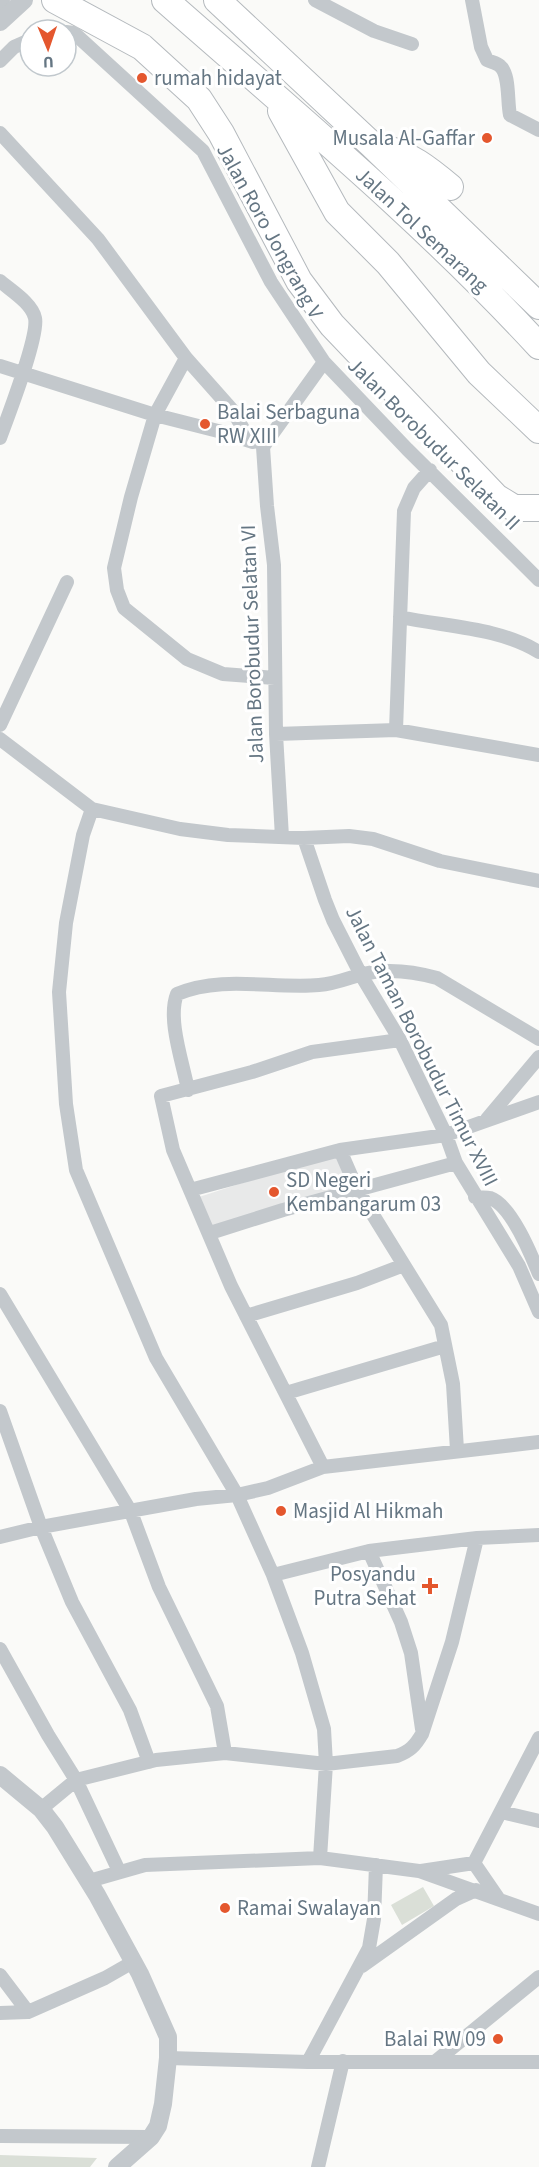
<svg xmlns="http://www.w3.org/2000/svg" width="539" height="2167" font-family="'Source Sans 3',sans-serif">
<rect width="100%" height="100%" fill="#fafaf8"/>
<path fill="#e8e9e9" d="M 341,1156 L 351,1187 L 213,1227 L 199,1197 L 298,1165 Z"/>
<path fill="#dadfd7" d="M 423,1887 L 434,1906 L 402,1925 L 391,1905 Z
M 0,2155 L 97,2158 L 90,2167 L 0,2167 Z"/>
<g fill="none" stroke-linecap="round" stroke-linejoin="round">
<g stroke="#b4b9bd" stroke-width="28">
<path id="motorway" d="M 55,0 L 142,47 L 199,99 L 221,133 L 299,281 L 332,325 L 496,497 L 514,508 L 539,508
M 165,0 C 292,112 424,221 539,346
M 217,0 L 372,145 L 539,306
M 281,111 L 337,212 L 388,263 L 479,373 L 539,430
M 381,147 C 411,155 427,168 450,187"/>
</g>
<path stroke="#c3c8cc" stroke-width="14" d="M 315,0 L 374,31 L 412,44
M 472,0 L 481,47 L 487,60 C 491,62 497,63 500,66 C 510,74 507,101 510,115 L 539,130
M 0,4 L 3,0
M 66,32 L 74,33 L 203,151 L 271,282 L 324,362 L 407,449 L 539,580
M 0,61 L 14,47 L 30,40
M 0,133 L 98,239 L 186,358 L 233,411 L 250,441
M 0,281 C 10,290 32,303 35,318 C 39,336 8,416 0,438
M 186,358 L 155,415 L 131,497 L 114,568 L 117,590 L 124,608 L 187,659 L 223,674 L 275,678
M 0,366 L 155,415 L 222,432 L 253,442
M 400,617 C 446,627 498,627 539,652
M 0,725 L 67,582
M 396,730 L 404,511 L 414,488 L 430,470
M 276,734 L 396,730 L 539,755
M 0,739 L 92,809 L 180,829 L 228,835 L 304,838 L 349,836 L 373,839 L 440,861 L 539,881
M 92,809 L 83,835 L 66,923 L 59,992 L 66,1104 L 76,1170 L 156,1358 L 237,1495 L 273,1575 L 302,1653 L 324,1729 L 326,1764 L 320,1858
M 282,837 L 276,734 L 274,565 L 267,506 L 263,447 L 324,362
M 304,838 L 325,900 L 333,920 L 361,975 L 400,1040 L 446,1135 L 456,1163 L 519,1266 L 539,1312
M 188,1090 C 183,1063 167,1019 177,994 C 222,975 272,989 319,985 C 333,984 346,979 359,975 C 384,968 412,971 437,978 L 539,1039
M 487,1119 L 539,1057
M 340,1150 L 357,1189 L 441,1325 L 453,1384 L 457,1450
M 190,1190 L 340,1150 L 446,1135 L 539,1102
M 475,1197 C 480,1198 486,1197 490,1198 C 511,1205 531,1254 539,1274
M 210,1233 L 283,1210 L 456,1163
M 0,1294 L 131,1512 L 159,1587 L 217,1706 L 225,1753
M 246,1316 L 357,1283 L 404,1265
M 286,1393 L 445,1346
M 0,1411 L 41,1527 L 72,1602 L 130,1710 L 149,1762
M 323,1467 L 231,1286 L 173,1150 L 161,1096 L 252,1072 L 312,1052 L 400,1040
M 0,1537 L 41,1527 L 196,1499 L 237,1495 L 268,1488 L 323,1467 L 539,1442
M 369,1551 L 401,1622 L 411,1653 L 422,1729
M 273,1575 L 369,1551 L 477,1538 L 539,1535
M 0,1649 L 48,1735 L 76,1780 L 119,1871
M 41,1809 L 76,1780 L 156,1760 L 225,1753 L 326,1764 L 397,1756 C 410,1751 415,1746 422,1734 L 452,1642 L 477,1538
M 501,1812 L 539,1821
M 474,1863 L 498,1898
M 421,1871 L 474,1863 L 539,1738
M 89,1881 L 145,1865 L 320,1858 L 419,1871 L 539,1914
M 362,1966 L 456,1899 L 476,1890
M 0,1975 L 28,2012
M 0,2013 L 28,2012 L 105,1978 L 133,1962
M 168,2058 L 308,2062 L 539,2062
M 436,2061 L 539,1977
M 308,2062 L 369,1948 L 374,1919 L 376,1865
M 0,2136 L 151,2137
M 318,2167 L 343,2061"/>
<path stroke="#c3c8cc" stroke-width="18" d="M 0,22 L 24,0
M 0,1775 L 41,1809 L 55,1827 L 97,1895 L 140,1974 L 168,2037 L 168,2058 L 163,2104 L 158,2126 L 151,2137 L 117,2167"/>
<use href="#motorway" stroke="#fff" stroke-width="26"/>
</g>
<g fill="#e4572e" stroke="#fff" stroke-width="2">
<circle cx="142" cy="78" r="6"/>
<circle cx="487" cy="138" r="6"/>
<circle cx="205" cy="424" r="6"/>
<circle cx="274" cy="1192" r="6"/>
<circle cx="281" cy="1511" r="6"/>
<path d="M427 1577h6v6h6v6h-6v6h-6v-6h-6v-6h6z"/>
<circle cx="225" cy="1908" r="6"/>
<circle cx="498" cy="2039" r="6"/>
</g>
<g text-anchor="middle" stroke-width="6" stroke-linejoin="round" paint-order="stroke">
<g font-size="21" fill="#657683" stroke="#fff" text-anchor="start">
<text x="154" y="85">rumah hidayat</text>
<text x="475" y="145" text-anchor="end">Musala Al-Gaffar</text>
<text x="217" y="419">Balai Serbaguna<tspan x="217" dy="24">RW XIII</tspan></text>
<text x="286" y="1187">SD Negeri<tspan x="286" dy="24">Kembangarum 03</tspan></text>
<text x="293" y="1518">Masjid Al Hikmah</text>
<text x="416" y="1581" text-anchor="end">Posyandu<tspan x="416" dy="24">Putra Sehat</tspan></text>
<text x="237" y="1915">Ramai Swalayan</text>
<text x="486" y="2046" text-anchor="end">Balai RW 09</text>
</g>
<g font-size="21" fill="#657683" stroke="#fff">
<text transform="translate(422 230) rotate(43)" y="7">Jalan Tol Semarang</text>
<text transform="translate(270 231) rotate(61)" y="7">Jalan Roro Jongrang V</text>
<text transform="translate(434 444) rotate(45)" y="7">Jalan Borobudur Selatan II</text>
<text transform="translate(252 644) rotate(-92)" y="7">Jalan Borobudur Selatan VI</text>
<text transform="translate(422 1046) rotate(63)" y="7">Jalan Taman Borobudur Timur XVIII</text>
</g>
</g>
<g transform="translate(48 48) rotate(178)"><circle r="28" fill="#ffffff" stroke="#c1c8cd" stroke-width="1.5"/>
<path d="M0-4.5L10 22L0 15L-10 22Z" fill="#e4572e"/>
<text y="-9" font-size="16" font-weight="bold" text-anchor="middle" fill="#657683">U</text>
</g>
</svg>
